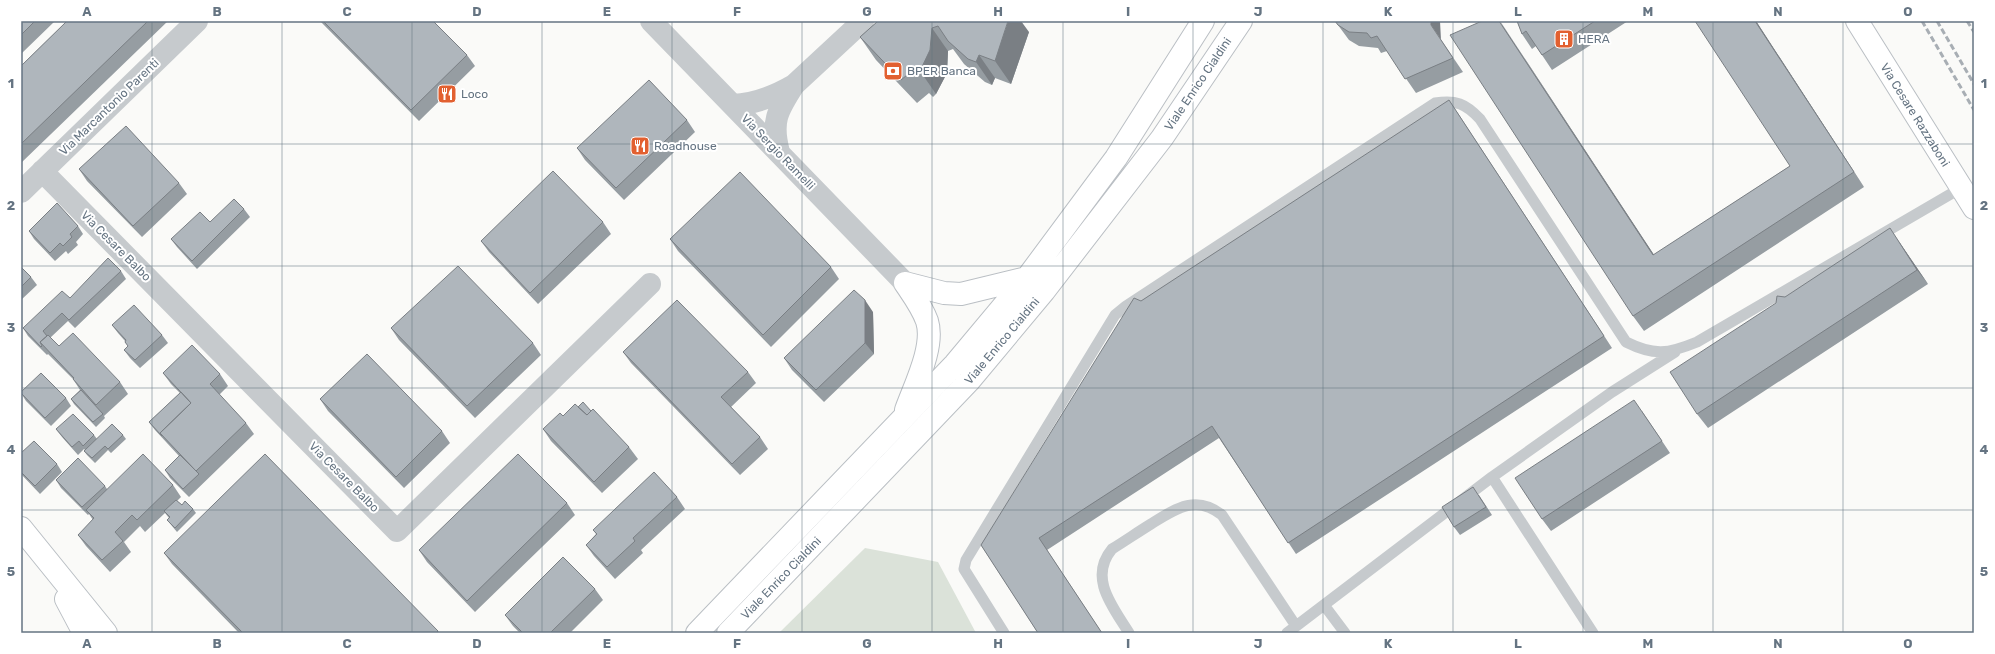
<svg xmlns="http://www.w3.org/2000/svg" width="1995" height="654" font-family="Rubik,sans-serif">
<rect width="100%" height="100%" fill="#fafaf8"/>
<path fill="#dbe2d9" d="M 865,548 L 938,562 L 976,633 L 779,633 Z"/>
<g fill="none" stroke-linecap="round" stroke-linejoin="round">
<g stroke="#babfc4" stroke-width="24">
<path id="secondary" d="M 1857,21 L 1974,208
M 905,283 C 913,295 922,307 927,321 C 935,346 915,385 906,410
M 905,283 L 944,293 L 961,294 L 1027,278
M 21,528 L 106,633
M 66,599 L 84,633
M 697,633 L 955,364 L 1027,278 L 1116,158 L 1203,21
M 728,633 L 969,381 L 1044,291 L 1162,138 L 1241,21"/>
</g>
<path stroke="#c6cacd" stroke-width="11" d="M 1492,477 L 1593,633
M 1324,605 L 1345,633
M 1004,633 L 964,569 L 966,560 L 1115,315 L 1126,306 L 1435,103 C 1456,100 1465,103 1480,119 L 1626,342 C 1654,356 1668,354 1697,342 L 1961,188
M 1129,633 C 1113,607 1088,578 1112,549 C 1125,541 1138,532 1151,524 C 1175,509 1196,494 1222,515 L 1296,626
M 1287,633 L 1492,477 L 1612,392 L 1675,352"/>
<path stroke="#c6cacd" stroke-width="22" d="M 651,21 L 905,283
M 733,105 C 755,104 775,96 794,85 L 863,21
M 779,152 C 771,122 777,111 794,85
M 42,171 L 397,531 L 650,284
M 21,192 L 197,21"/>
<use href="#secondary" stroke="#fff" stroke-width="22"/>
<path stroke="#a8aeb4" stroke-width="3" stroke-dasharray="6 3" stroke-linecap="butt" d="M 1922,21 L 1974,110
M 1937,21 L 1974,84
M 1967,21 L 1974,32"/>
</g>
<path fill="#969da2" d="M 21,21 L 55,21 L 21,54 Z
M 67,21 L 168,21 L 21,163 L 21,66 Z
M 320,21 L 433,21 L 467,55 L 475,66 L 419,121 Z
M 878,21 L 1029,32 L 1011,84 L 995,78 L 992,85 L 985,82 L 964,64 L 953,49 L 948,51 L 947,73 L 936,94 L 933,97 L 929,93 L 917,103 L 876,60 L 860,37 Z
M 1335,21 L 1441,40 L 1463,72 L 1416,93 L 1387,51 L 1381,53 L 1378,48 L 1359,46 L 1349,40 Z
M 1500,21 L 1654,255 L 1790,166 L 1756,21 L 1864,187 L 1644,331 L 1633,316 Z
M 1517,21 L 1628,21 L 1552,70 L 1536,46 L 1532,49 L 1522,34 Z
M 1457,112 L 1612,348 L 1296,554 L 1219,438 L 1047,550 L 1102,633 L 1038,633 L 981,545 L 1141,301 Z
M 687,120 L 695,132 L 624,200 L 585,160 L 577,148 Z
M 79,169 L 179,183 L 187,194 L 142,237 L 87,181 Z
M 244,209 L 250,217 L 197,269 L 177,247 L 171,239 L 210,222 Z
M 603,222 L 611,234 L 538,304 L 489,252 L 481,241 Z
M 78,226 L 83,234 L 76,242 L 78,245 L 68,254 L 66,251 L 55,261 L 34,239 L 29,231 Z
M 670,239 L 831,267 L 839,279 L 771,347 L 678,251 Z
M 1900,243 L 1928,284 L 1708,428 L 1697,414 L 1785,297 Z
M 21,267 L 31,277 L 37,285 L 21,300 Z
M 121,271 L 126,279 L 75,328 L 68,321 L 50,338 L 59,346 L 120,382 L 128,394 L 104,416 L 105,418 L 96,427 L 74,404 L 71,399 L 80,390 L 73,379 L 48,354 L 47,355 L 28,336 L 23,328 L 70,298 Z
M 873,312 L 874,354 L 824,402 L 792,370 L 784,358 Z
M 112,325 L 162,335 L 168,343 L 140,368 L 130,358 L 124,350 L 128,346 L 125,342 L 125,341 L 118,333 Z
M 391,328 L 533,343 L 541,355 L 475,418 L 399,340 Z
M 623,352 L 748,372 L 756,383 L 731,407 L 760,437 L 768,449 L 740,475 L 631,363 Z
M 163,373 L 220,374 L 228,386 L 219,395 L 246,423 L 254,434 L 189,497 L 170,478 L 165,470 L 179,456 L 155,430 L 149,422 L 180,393 L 171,384 Z
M 21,393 L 66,398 L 71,406 L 51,426 L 26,401 Z
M 320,399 L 442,431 L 450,443 L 404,488 L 328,411 Z
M 578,407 L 629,447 L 638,459 L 602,493 L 551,441 L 543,429 L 563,416 Z
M 1642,411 L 1670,453 L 1551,531 L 1542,519 Z
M 56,429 L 94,435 L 97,439 L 123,435 L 126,439 L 111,453 L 108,450 L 95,463 L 87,455 L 84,451 L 85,450 L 84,449 L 78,455 L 62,437 Z
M 21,453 L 57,464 L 62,472 L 40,494 L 21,474 Z
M 56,480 L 105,486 L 107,489 L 173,485 L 181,497 L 177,501 L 182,505 L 193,509 L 196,513 L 177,532 L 167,520 L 169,518 L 165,513 L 145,532 L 140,526 L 124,542 L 131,552 L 110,572 L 86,546 L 78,535 L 93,520 L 89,514 L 88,515 L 61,488 Z
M 1479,495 L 1492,515 L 1460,535 L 1454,527 Z
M 677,497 L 685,509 L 641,550 L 643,553 L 615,579 L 594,556 L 586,545 L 596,534 L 593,530 Z
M 567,503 L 575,515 L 475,612 L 427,562 L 419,550 Z
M 164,553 L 438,631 L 440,633 L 239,633 L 172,564 Z
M 595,589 L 603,600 L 570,633 L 520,633 L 513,626 L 505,615 Z"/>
<path fill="#7a7f84" d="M 1008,21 L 1021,21 L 1029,32 L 1011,84 L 995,61 Z
M 1431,21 L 1440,21 L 1441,40 L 1463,72 L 1431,25 Z
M 1500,21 L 1506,30 L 1664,270 L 1653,255 Z
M 1755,21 L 1756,21 L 1864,187 L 1854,172 Z
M 932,28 L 948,51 L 947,73 L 936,94 L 920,71 Z
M 979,55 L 995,78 L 992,85 L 976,62 Z
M 1449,100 L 1457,112 L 1612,348 L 1604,336 Z
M 1890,228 L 1900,243 L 1928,284 L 1917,270 Z
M 865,300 L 873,312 L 874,354 L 865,343 Z"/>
<path fill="#afb6bc" stroke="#7a7f84" d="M 21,21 L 35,21 L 21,35 Z
M 67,21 L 148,21 L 21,144 L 21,66 Z
M 323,21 L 433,21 L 467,55 L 411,110 Z
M 878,21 L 1008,21 L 995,61 L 979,55 L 976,62 L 968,59 L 948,41 L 938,26 L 932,28 L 930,50 L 920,71 L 917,74 L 913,70 L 901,80 L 860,37 Z
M 1335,21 L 1431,21 L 1431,25 L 1453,58 L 1405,79 L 1377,36 L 1371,38 L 1367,33 L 1349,32 L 1338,25 Z
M 1482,21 L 1499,21 L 1653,255 L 1790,166 L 1695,21 L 1755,21 L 1854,172 L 1633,316 L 1450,35 Z
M 1517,21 L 1595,21 L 1542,55 L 1526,31 L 1522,34 Z
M 649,80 L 687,120 L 616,188 L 577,148 Z
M 1449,100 L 1604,336 L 1288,543 L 1212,426 L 1039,538 L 1102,633 L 1038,633 L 981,545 L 1134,298 L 1141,301 Z
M 126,126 L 179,183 L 133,226 L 79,169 Z
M 553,171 L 603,222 L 530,293 L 481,241 Z
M 740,172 L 831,267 L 763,335 L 670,239 Z
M 234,199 L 244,209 L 192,261 L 171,239 L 200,212 L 210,222 Z
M 57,203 L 78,226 L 70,234 L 72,237 L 63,246 L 60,243 L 50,253 L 29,231 Z
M 1890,228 L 1917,270 L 1697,414 L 1670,372 L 1776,303 L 1777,296 L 1785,297 Z
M 108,258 L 121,271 L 69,320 L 62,313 L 43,331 L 47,336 L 40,342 L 42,346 L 41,347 L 23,328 L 62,291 L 70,298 Z
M 458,266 L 533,343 L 467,406 L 391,328 Z
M 21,267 L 31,277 L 21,287 Z
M 854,290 L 865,300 L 865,343 L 816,390 L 784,358 Z
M 677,300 L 748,372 L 721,397 L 760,437 L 732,464 L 623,352 Z
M 134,305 L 162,335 L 135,360 L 124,350 L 128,346 L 125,342 L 126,340 L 112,325 Z
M 73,333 L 120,382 L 96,405 L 73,379 L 74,378 L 40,342 L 48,335 L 59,346 Z
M 192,345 L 220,374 L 210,384 L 246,423 L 196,471 L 160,433 L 191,403 L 163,373 Z
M 367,354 L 442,431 L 396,477 L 320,399 Z
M 41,373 L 66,398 L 45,418 L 21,393 L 21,392 Z
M 81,390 L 103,414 L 93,422 L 71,399 Z
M 181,392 L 191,403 L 160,433 L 162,436 L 149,422 Z
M 1634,400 L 1662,441 L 1542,519 L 1515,478 Z
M 583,402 L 591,411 L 587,415 L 578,407 Z
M 575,404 L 587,415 L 593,409 L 629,447 L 594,482 L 543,429 L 560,413 L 563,416 Z
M 73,414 L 94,435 L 83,446 L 79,441 L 72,447 L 56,429 Z
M 112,424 L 123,435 L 108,449 L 105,446 L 92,458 L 84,451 Z
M 34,441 L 57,464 L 35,486 L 21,472 L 21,453 Z
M 143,454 L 173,485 L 137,520 L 132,515 L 115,532 L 123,541 L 102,560 L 78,535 L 94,518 L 86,510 Z
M 265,454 L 438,631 L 436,633 L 243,633 L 164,553 Z
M 518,454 L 567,503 L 467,601 L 419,550 Z
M 180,455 L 199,474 L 183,489 L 165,470 Z
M 78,458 L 105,486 L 82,507 L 56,480 Z
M 654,472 L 677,497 L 633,538 L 635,541 L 607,567 L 586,545 L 597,534 L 593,530 Z
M 1473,487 L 1486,507 L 1454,527 L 1442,507 Z
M 176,500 L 182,505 L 185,501 L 193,509 L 175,528 L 167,520 L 170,517 L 164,511 Z
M 563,557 L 595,589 L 550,633 L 523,633 L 505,615 Z"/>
<path fill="none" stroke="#657482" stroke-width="1" stroke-opacity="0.55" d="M 152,21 L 152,633M 282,21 L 282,633M 412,21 L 412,633M 542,21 L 542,633M 672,21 L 672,633M 802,21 L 802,633M 932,21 L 932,633M 1063,21 L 1063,633M 1193,21 L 1193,633M 1323,21 L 1323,633M 1453,21 L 1453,633M 1583,21 L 1583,633M 1713,21 L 1713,633M 1843,21 L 1843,633M 21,144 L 1974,144M 21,266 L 1974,266M 21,388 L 1974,388M 21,510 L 1974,510"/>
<defs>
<g id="building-square" transform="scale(1)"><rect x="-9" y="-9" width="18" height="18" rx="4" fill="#e26030" stroke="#fff"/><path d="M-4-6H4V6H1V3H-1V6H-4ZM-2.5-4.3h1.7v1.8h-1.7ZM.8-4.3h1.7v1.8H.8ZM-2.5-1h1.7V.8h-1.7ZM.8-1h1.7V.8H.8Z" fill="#fff"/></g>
<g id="bank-square" transform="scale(1)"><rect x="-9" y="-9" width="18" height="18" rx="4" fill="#e26030" stroke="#fff"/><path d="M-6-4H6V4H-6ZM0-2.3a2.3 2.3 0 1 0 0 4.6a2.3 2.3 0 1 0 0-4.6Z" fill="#fff"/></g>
<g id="restaurant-square" transform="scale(1)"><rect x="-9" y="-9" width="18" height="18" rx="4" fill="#e26030" stroke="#fff"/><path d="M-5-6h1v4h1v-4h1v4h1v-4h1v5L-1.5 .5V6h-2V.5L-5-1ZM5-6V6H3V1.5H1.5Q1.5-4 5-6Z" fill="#fff"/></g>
</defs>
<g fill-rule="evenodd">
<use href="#building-square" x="1564" y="39"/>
<use href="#bank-square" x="893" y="71"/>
<use href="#restaurant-square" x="447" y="94"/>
<use href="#restaurant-square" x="640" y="146"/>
</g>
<g text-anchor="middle" stroke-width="4" stroke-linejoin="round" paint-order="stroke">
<g font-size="12" fill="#657482" stroke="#fff" text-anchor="start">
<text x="1578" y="43">HERA</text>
<text x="907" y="75">BPER Banca</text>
<text x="461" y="98">Loco</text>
<text x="654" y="150">Roadhouse</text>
</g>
<g font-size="12" fill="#657482" stroke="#fff">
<text transform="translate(1198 84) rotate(-56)" y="4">Viale Enrico Cialdini</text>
<text transform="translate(109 107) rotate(-44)" y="4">Via Marcantonio Parenti</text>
<text transform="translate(1915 115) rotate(58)" y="4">Via Cesare Razzaboni</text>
<text transform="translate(778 152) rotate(46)" y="4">Via Sergio Ramelli</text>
<text transform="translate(116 246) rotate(45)" y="4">Via Cesare Balbo</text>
<text transform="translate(1002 341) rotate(-50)" y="4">Viale Enrico Cialdini</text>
<text transform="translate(344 477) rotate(45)" y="4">Via Cesare Balbo</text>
<text transform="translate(781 578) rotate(-46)" y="4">Viale Enrico Cialdini</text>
</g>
</g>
<rect width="1995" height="654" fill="none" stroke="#ffffff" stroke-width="44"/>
<rect x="22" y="22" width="1951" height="610" fill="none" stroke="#657482" stroke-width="1.5"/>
<g font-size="13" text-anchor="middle" font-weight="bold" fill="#657482">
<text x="87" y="16">A</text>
<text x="217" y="16">B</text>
<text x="347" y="16">C</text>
<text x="477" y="16">D</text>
<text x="607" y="16">E</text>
<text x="737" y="16">F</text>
<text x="867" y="16">G</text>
<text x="998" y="16">H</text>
<text x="1128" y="16">I</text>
<text x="1258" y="16">J</text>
<text x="1388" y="16">K</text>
<text x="1518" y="16">L</text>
<text x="1648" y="16">M</text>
<text x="1778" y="16">N</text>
<text x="1908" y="16">O</text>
<text x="11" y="88">1</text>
<text x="1984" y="88">1</text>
<text x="11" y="210">2</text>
<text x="1984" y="210">2</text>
<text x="11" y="332">3</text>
<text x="1984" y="332">3</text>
<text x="11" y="454">4</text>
<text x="1984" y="454">4</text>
<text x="11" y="576">5</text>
<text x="1984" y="576">5</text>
<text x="87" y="648">A</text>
<text x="217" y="648">B</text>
<text x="347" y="648">C</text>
<text x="477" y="648">D</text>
<text x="607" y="648">E</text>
<text x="737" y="648">F</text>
<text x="867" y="648">G</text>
<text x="998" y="648">H</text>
<text x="1128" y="648">I</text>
<text x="1258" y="648">J</text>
<text x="1388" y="648">K</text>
<text x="1518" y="648">L</text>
<text x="1648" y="648">M</text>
<text x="1778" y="648">N</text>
<text x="1908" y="648">O</text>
</g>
</svg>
